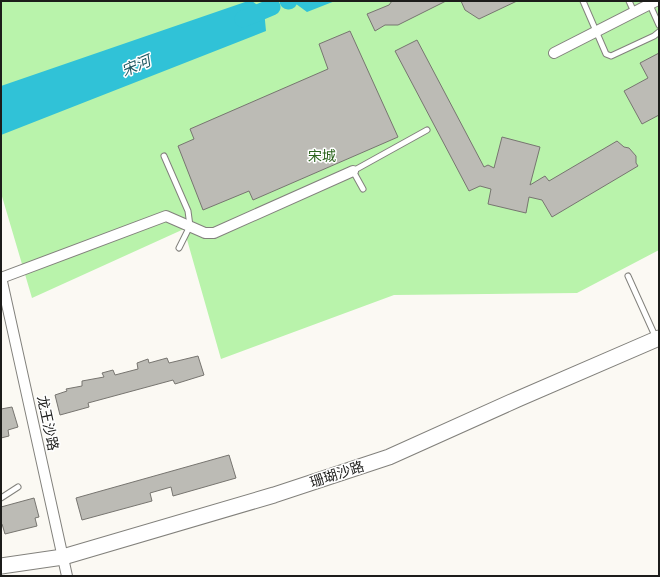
<svg xmlns="http://www.w3.org/2000/svg" width="660" height="577" font-family="Quicksand,'Noto Sans SC',sans-serif">
<rect width="100%" height="100%" fill="#fbf9f3"/>
<path fill="#b9f3ab" d="M 1,1 L 659,1 L 659,250 L 577,293 L 394,295 L 221,359 L 184,229 L 32,298 L 1,193 Z"/>
<path fill="#30c2d7" d="M 248,1 L 252,1 L 264,10 L 266,31 L 1,135 L 1,86 Z
M 292,1 L 335,1 L 307,12 Z"/>
<g fill="none" stroke-linecap="round" stroke-linejoin="round">
<path stroke="#30c2d7" stroke-width="17" d="M 288,1 L 289,1
M 243,19 L 272,7"/>
</g>
<path fill="#bcbbb5" stroke="#777570" d="M 392,1 L 446,1 L 398,25 L 385,25 L 375,31 L 367,14 L 389,5 Z
M 461,1 L 517,1 L 479,19 L 465,10 Z
M 350,31 L 398,137 L 253,200 L 249,191 L 203,210 L 178,146 L 194,139 L 190,129 L 328,69 L 319,44 Z
M 417,40 L 484,167 L 488,165 L 494,168 L 502,137 L 540,147 L 530,185 L 545,176 L 549,181 L 617,141 L 624,147 L 629,148 L 636,156 L 636,163 L 638,166 L 552,217 L 542,200 L 529,197 L 526,213 L 488,204 L 491,189 L 480,186 L 469,191 L 395,51 Z
M 659,53 L 659,115 L 642,124 L 624,91 L 648,78 L 640,63 Z
M 198,356 L 204,375 L 175,384 L 173,380 L 88,403 L 89,407 L 60,415 L 55,395 L 67,391 L 66,389 L 82,386 L 82,381 L 104,377 L 102,373 L 113,370 L 115,375 L 138,369 L 137,363 L 148,359 L 149,363 L 167,358 L 169,363 Z
M 12,407 L 18,427 L 8,430 L 9,436 L 1,438 L 1,409 Z
M 229,455 L 236,478 L 173,496 L 171,487 L 150,493 L 152,501 L 82,520 L 76,498 Z
M 34,498 L 39,517 L 35,518 L 37,526 L 5,534 L 2,524 L 1,524 L 1,507 Z"/>
<g fill="none" stroke-linecap="round" stroke-linejoin="round">
<g stroke="#82817c" stroke-width="7">
<path id="lane" d="M 583,1 L 606,54 L 611,56 L 654,36 L 659,32
M 629,1 L 634,12
M 650,5 L 659,25
M 164,156 L 188,211 L 190,226 L 179,248
M 363,189 L 353,171 L 427,130
M 628,276 L 656,338
M 1,498 L 18,487"/>
</g>
<g stroke="#82817c" stroke-width="12">
<path id="street" d="M 554,53 L 656,1
M 1,277 L 67,576
M 1,278 L 166,216 L 205,233 L 214,233 L 353,171"/>
</g>
<g stroke="#82817c" stroke-width="17">
<path id="secondary" d="M 1,566 L 63,557 L 274,495 L 389,457 L 518,399 L 659,338"/>
</g>
<use href="#lane" stroke="#fff" stroke-width="5"/>
<use href="#street" stroke="#fff" stroke-width="10"/>
<use href="#secondary" stroke="#fff" stroke-width="15"/>
</g>
<g text-anchor="middle" stroke-width="3" stroke-linejoin="round" paint-order="stroke">
<g font-size="14" fill="#2c641d" stroke="#fff">
<text x="322" y="161">宋城</text>
</g>
<g font-size="14" fill="#1c1c1a" stroke="#fff">
<text transform="translate(48 423) rotate(78)" y="5">龙王沙路</text>
<text transform="translate(337 474) rotate(-18)" y="5">珊瑚沙路</text>
</g>
<g font-size="15" font-style="italic" fill="#205962" stroke="#fff">
<text transform="translate(136 66) rotate(-23)" y="5">宋河</text>
</g>
</g>
<rect width="660" height="577" fill="none" stroke="#1c1c1a" stroke-width="4"/>
</svg>
